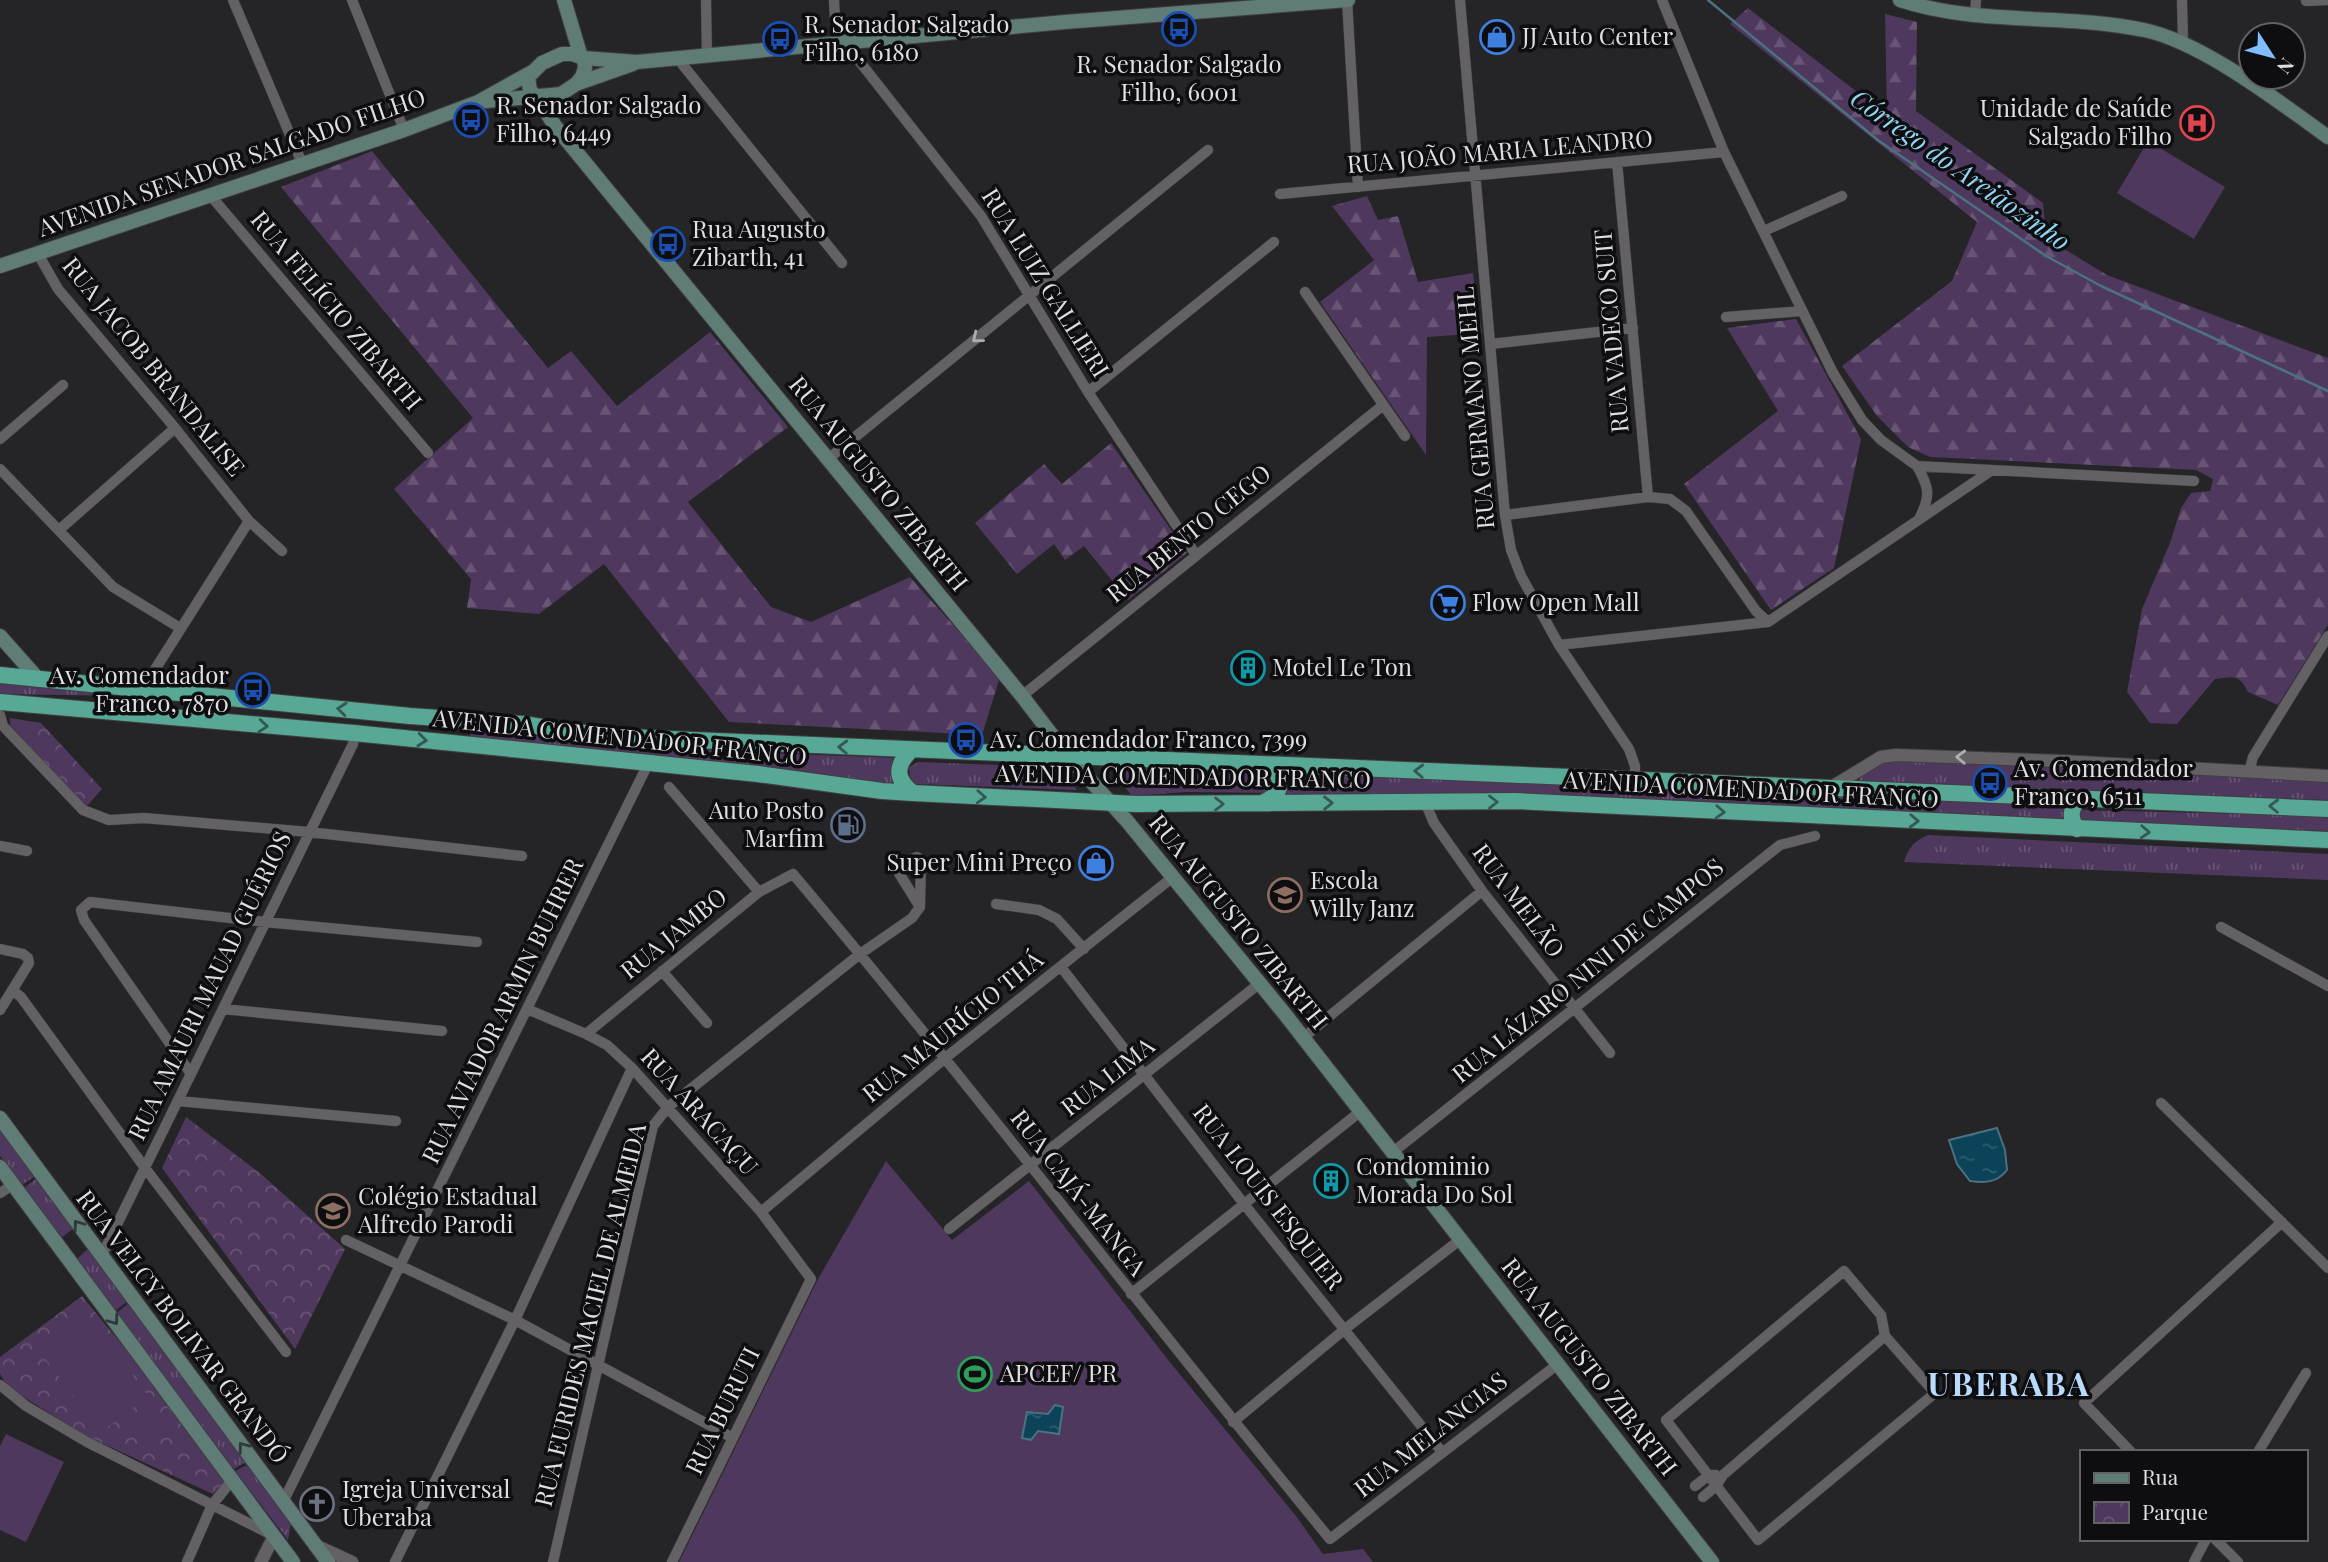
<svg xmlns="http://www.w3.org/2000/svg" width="2328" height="1562" font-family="'Playfair Display',serif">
<defs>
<pattern id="grass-tufts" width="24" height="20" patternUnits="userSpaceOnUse" patternTransform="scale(1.75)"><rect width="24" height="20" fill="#4f385d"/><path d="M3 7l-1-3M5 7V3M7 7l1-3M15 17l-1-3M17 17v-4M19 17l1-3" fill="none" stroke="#685474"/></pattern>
<pattern id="forest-firs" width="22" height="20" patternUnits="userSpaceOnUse" patternTransform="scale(1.75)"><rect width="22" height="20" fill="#4f385d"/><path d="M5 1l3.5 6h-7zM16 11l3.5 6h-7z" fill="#685474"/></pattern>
<pattern id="park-crowns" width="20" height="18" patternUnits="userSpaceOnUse" patternTransform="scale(1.75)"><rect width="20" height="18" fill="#4f385d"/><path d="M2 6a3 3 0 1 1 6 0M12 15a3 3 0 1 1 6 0" fill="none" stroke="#685474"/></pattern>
<pattern id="water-ripples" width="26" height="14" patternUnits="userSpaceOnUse" patternTransform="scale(1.75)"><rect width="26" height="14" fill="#0c4358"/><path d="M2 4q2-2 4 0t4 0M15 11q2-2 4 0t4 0" fill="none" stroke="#2f5e70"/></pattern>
</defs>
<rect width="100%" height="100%" fill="#252427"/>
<path fill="url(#grass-tufts)" d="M 0,680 L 130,696 L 0,694 Z
M 471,732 L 510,733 L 720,751 L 899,758 L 911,792 L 469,740 Z
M 1886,760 L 2328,780 L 2328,800 L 1857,781 L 1867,771 Z
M 918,762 L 1027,766 L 1037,769 L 1062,771 L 1077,790 L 914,784 L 910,777 L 909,767 Z
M 1105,762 L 1274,772 L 1270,793 L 1185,792 L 1132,796 Z
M 1283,768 L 2069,803 L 2070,820 L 1280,799 L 1288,788 Z
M 2082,810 L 2328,816 L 2328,831 L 2091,822 L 2081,820 L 2079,814 Z
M 1928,835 L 2328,854 L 2328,880 L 1904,862 C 1908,848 1914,841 1928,835 Z
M 0,1130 L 7,1137 L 35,1176 L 22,1185 L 0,1156 Z
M 37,1178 L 74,1228 L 61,1238 L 24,1188 Z
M 89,1248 L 128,1301 L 116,1310 L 77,1259 Z
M 129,1303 L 246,1462 L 234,1469 L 117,1313 Z
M 247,1465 L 291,1523 L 288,1540 L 235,1471 Z"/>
<path fill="url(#forest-firs)" d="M 1748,8 L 1887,115 L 1885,14 L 1917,22 L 1916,111 L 2043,203 L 2046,238 L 2107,275 L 2328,358 L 2328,625 L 2278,705 L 2248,692 C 2239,673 2233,677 2215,679 L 2177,724 L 2150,723 L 2127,692 L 2142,609 L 2170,543 L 2181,508 L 2191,493 L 2210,491 L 2213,479 L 2196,470 L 1930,457 L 1908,447 L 1877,416 L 1842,366 L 1952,281 L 1977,222 L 1730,24 Z
M 372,151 L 548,368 L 571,351 L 617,406 L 710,332 L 788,427 L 688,502 L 771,607 L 811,622 L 910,577 L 1000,677 L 982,735 L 729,722 L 604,564 L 539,614 L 467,608 L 471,579 L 394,489 L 473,418 L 281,187 Z
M 1367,196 L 1378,220 L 1398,216 L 1418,282 L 1473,273 L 1482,333 L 1427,337 L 1426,455 L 1320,302 L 1374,260 L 1332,206 Z
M 1796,319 L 1861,439 L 1834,568 L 1771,610 L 1684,484 L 1778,411 L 1727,328 Z
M 1111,443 L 1187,553 L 1128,600 L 1084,546 L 1065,560 L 1054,544 L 1017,574 L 975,523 L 1044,464 L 1062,484 Z"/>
<path fill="url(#park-crowns)" d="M 10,718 L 41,723 L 102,789 L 86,807 L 10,725 Z
M 186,1117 L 261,1174 L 345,1249 L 295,1349 L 162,1168 Z
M 82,1296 L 187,1424 L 226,1477 L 224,1483 L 213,1494 L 84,1435 L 8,1387 L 0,1374 L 0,1357 Z"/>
<path fill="#4f385d" d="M 2148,141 L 2225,187 L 2194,239 L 2117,193 Z
M 886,1161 L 952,1240 L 1029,1181 L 1169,1361 L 1296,1516 L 1323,1554 L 1363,1549 L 1373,1562 L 679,1562 L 818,1279 Z
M 86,1313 L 148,1396 L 101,1432 L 38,1349 Z
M 148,1406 L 164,1428 L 149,1439 L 132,1418 Z
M 6,1434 L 64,1462 L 26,1542 L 0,1530 L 0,1446 Z"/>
<path fill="url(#water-ripples)" stroke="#4b7281" stroke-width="2" d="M 1997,1128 L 2005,1150 L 2007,1170 C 1997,1183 1985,1183 1970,1181 L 1957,1164 L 1949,1140 Z
M 1055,1405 L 1063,1407 L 1059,1434 L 1038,1431 L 1031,1440 L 1022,1438 L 1027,1412 L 1048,1414 Z"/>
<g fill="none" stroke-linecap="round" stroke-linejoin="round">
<path stroke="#4b7281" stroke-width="2.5" d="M 1708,0 L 1879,141 L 2046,256 L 2101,286 L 2328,391"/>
<g stroke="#413f42" stroke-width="11">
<path id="minor" d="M 233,0 L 302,163
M 352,0 L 404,130
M 706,0 L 707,56
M 834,0 L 835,19 L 845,43 L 981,216 L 1088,392 L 1196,555
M 1347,0 L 1358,187
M 1460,0 L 1505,515 L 1511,550 L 1521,576 L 1559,645 L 1629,749 L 1635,766 L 1635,780
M 1662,0 L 1724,152 L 1833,373 L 1862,420 L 1881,440 L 1917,466 L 2194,481
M 2182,0 L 2183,43
M 2306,1 L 2328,0
M 1975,14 L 1976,0
M 678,59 L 842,263
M 1617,162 L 1648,497
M 1280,194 L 1724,152
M 211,196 L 428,453
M 1764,231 L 1842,196
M 38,254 L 58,289 L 175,428 L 249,521 L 142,690
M 1305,292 L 1405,436
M 1726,317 L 1802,311
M 1491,344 L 1633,328
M 1088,392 L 1274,242
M 0,439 L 63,385
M 828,459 L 1208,150
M 1917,466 C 1929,487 1931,495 1920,517
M 0,469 L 113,587 L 180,628
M 1505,515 L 1648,497 L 1670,499 L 1686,511 L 1756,611 L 1768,622
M 249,521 L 282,551
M 59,530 L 175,428
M 1559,645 L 1768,622 L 1992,470
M 1022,696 L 1382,406
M 0,715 L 3,726 L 83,810 L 109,820 L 144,818 L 309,832 L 522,856
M 2249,772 L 2253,757 L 2328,636
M 669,787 L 759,892
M 1425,802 L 1434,823 L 1482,891 L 1610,1053
M 0,846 L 27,851
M 917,857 L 921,860 L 920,907 L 897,870 L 901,863 Z
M 996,904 L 1039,910 L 1057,919 L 1084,949
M 2221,927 L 2328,986
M 0,949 L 23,954 L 28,958 L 29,963 L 0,1010
M 1061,967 L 1244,1204 L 1442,1452
M 662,971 L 707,1023
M 12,990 L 21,997 L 145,1168 L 286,1352
M 223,1009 L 442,1031
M 527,1009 L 586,1034 L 607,1045 L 632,1068 L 761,1212 L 811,1279 L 672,1562
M 586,1034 L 759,892 L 793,874 C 977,1092 1149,1319 1330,1539 L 1558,1364
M 1304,1037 L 1482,891
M 191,1074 L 84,920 L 81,910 L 90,902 L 265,922 L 477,942
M 178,1101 L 396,1121
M 2161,1103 L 2328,1268
M 1393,1152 L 1780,845 L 1815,836
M 0,1193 L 14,1184
M 761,1212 L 944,1059 L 1173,877
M 949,1229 L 1260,983
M 346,1240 L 515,1320 L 733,1438
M 101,1257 L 353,744 L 354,733
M 1844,1271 L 1881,1315 L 1885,1336 L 1935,1393 L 1758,1540 L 1666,1420 Z
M 1131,1294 L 1361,1111
M 0,1385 L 26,1406 L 87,1442 L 272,1535
M 1233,1422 L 1345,1329 L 1461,1239
M 2131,1452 L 2084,1403 L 2282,1222
M 2258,1452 L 2306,1373
M 1695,1486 L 1709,1475 L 1716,1475
M 1703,1497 L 1716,1486 L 1723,1475 L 1885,1336
M 283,1502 L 648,764
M 2215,1539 L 2238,1562
M 187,1562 L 212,1505 L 233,1479
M 395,1562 L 515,1320 L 632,1068
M 553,1562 L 653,1126 L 668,1107 L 860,954 L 912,918 L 920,907
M 2194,1562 L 2206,1539"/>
</g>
<g stroke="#413f42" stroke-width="14">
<path id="tertiary" d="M 1830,788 L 1881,757 L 1896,755 L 2062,761 L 2328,776
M 315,1545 L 352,1562
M 261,1562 L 274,1536"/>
</g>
<g stroke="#413f42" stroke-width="16">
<path id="secondary" d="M 564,0 L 581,57
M 1900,0 C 1978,26 2064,13 2144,30 C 2202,42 2279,102 2328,137
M 576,84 L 633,64
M 535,95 L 530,91 L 528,77 L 542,63 L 562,54 L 572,54 L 584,58 L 637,62 L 1065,22 L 1348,0
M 540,96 L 545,110 L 555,126 L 1022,696 L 1068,756 L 1127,821 L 1284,1013 L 1712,1562
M 486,101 L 561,94 L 576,84 L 582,77 L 585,68 L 584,58
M 0,266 L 404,130 L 478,102 L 532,72
M 0,636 L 39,680
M 0,1118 L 328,1562
M 0,1167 L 293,1562"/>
</g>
<g stroke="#413f42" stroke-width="18">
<path id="trunk" d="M 0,675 L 410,716 L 523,724 L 573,732 L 647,738 L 2328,809
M 0,702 L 354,733 L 758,774 L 882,791 L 913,793 L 1136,804 L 1516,801 L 2328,840
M 911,750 C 895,766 895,779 913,793
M 1262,803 C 1282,795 1287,778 1268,765
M 2077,829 C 2070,818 2070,811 2077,801 L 2086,798"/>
</g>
<use href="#minor" stroke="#646165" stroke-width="10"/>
<use href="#tertiary" stroke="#646165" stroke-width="12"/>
<use href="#secondary" stroke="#5f7c77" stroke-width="14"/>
<use href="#trunk" stroke="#57a895" stroke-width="16"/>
</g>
<defs><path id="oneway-chevron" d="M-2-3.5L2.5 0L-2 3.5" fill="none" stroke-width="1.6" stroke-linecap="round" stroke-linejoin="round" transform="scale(1.75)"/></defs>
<g stroke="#aeacaf">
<use href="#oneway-chevron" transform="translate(977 338) rotate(141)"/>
<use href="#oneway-chevron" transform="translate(1961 757) rotate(-178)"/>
</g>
<g stroke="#325a52">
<use href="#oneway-chevron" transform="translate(342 709) rotate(-174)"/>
<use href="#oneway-chevron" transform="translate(263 726) rotate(5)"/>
<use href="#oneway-chevron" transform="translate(422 740) rotate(6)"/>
<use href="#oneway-chevron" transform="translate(843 747) rotate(-178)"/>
<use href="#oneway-chevron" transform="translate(1419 771) rotate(-178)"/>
<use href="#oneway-chevron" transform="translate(981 797) rotate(3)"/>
<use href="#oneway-chevron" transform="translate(1493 802)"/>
<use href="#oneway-chevron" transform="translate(1328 803) rotate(-1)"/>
<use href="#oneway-chevron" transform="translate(1219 804)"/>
<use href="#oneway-chevron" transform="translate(2274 806) rotate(-178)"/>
<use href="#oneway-chevron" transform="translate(1720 812) rotate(3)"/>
<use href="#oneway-chevron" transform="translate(1914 821) rotate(2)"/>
<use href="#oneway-chevron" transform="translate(2145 832) rotate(3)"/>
</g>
<g stroke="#2e3939">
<use href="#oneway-chevron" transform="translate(78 1225) rotate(-126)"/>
<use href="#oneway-chevron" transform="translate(114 1320) rotate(54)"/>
<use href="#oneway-chevron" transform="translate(243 1447) rotate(-127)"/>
</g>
<defs>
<g id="bus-ring" transform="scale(1.75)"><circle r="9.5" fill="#0e0d0f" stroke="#1a4fb4" stroke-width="1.5"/><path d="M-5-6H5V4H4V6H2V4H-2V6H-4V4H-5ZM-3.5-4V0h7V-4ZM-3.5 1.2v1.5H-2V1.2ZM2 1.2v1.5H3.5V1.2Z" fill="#1a4fb4"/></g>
<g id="shop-ring" transform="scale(1.75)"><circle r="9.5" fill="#0e0d0f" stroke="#3f7fe0" stroke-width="1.5"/><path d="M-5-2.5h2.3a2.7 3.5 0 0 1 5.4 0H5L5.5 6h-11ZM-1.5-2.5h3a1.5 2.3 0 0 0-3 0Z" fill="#3f7fe0"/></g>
<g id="hospital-ring" transform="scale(1.75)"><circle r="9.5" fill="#0e0d0f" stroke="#e0444e" stroke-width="1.5"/><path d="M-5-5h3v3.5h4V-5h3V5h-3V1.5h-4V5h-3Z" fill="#e0444e"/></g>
<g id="supermarket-ring" transform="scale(1.75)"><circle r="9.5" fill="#0e0d0f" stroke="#3f7fe0" stroke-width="1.5"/><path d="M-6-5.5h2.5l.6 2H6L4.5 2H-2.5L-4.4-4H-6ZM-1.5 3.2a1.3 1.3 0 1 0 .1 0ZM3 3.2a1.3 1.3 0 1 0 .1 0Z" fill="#3f7fe0"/></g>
<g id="building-ring" transform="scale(1.75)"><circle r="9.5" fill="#0e0d0f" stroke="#0f9aa8" stroke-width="1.5"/><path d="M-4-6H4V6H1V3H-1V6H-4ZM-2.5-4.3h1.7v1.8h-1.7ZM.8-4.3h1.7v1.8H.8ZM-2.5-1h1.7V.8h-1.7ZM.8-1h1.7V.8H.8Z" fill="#0f9aa8"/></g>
<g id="fuel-ring" transform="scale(1.75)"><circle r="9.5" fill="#0e0d0f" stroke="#5c6f8a" stroke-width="1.5"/><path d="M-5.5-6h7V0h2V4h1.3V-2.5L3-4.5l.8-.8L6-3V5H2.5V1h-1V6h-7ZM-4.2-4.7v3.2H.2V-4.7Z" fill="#5c6f8a"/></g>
<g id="school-ring" transform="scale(1.75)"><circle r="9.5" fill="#0e0d0f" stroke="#8d6e63" stroke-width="1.5"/><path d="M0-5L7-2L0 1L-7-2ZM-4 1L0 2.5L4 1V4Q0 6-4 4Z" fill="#8d6e63"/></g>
<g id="stadium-ring" transform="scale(1.75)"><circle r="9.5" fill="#0e0d0f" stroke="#2e9e5b" stroke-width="1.5"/><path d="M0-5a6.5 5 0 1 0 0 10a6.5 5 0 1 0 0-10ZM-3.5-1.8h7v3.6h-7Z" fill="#2e9e5b"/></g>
<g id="church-ring" transform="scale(1.75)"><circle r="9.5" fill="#0e0d0f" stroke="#6b7280" stroke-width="1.5"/><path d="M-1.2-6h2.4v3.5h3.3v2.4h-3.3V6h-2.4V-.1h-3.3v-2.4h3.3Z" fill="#6b7280"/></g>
</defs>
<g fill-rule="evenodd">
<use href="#bus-ring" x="1179" y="29"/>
<use href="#shop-ring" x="1497" y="37"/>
<use href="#bus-ring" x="780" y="39"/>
<use href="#bus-ring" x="471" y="120"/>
<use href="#hospital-ring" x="2197" y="123"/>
<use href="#bus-ring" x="668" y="244"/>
<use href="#supermarket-ring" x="1448" y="603"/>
<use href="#building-ring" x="1248" y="668"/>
<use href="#bus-ring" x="253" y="690"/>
<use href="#bus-ring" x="966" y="740"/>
<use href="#bus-ring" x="1990" y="783"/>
<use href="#fuel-ring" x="848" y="825"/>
<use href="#shop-ring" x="1096" y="863"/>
<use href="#school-ring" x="1285" y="895"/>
<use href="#building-ring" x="1331" y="1181"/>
<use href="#school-ring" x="333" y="1211"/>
<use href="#stadium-ring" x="975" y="1374"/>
<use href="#church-ring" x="317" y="1504"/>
</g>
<g text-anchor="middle" stroke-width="7" stroke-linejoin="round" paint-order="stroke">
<g font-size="24" fill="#dfdee0" stroke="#0e0d0f" text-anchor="start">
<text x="804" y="33">R. Senador Salgado<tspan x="804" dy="28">Filho, 6180</tspan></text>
<text x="1522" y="45">JJ Auto Center</text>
<text x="1179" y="73" text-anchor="middle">R. Senador Salgado<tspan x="1179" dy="28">Filho, 6001</tspan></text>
<text x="496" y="114">R. Senador Salgado<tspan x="496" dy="28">Filho, 6449</tspan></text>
<text x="2172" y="117" text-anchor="end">Unidade de Saúde<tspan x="2172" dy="28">Salgado Filho</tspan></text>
<text x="692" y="238">Rua Augusto<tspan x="692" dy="28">Zibarth, 41</tspan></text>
<text x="1472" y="611">Flow Open Mall</text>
<text x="1272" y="676">Motel Le Ton</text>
<text x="229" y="684" text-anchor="end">Av. Comendador<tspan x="229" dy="28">Franco, 7870</tspan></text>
<text x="990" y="748">Av. Comendador Franco, 7399</text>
<text x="2014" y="777">Av. Comendador<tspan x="2014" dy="28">Franco, 6511</tspan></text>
<text x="824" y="819" text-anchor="end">Auto Posto<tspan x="824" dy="28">Marfim</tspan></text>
<text x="1072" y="871" text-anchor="end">Super Mini Preço</text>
<text x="1310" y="889">Escola<tspan x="1310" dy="28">Willy Janz</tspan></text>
<text x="1356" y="1175">Condominio<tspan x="1356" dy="28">Morada Do Sol</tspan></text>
<text x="358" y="1205">Colégio Estadual<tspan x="358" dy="28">Alfredo Parodi</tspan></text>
<text x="1000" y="1382">APCEF/ PR</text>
<text x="342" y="1498">Igreja Universal<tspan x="342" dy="28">Uberaba</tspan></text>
</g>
<g font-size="24" fill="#dfdee0" stroke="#0e0d0f">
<text transform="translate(1500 152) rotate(-5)" y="8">RUA JOÃO MARIA LEANDRO</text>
<text transform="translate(232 163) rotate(-19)" y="8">AVENIDA SENADOR SALGADO FILHO</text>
<text transform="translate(1045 283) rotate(58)" y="8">RUA LUIZ GALLIERI</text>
<text transform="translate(336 311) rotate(50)" y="8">RUA FELÍCIO ZIBARTH</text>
<text transform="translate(1612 331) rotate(-95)" y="8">RUA VADECO SUIT</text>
<text transform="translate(153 367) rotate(51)" y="8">RUA JACOB BRANDALISE</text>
<text transform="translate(1476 408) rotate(-95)" y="8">RUA GERMANO MEHL</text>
<text transform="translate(878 484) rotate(51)" y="8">RUA AUGUSTO ZIBARTH</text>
<text transform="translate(1189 534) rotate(-39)" y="8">RUA BENTO CEGO</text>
<text transform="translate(620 738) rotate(6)" y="8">AVENIDA COMENDADOR FRANCO</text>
<text transform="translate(1183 777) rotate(1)" y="8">AVENIDA COMENDADOR FRANCO</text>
<text transform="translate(1751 790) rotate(3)" y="8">AVENIDA COMENDADOR FRANCO</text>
<text transform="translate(1518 901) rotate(53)" y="8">RUA MELÃO</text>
<text transform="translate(1238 922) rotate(51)" y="8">RUA AUGUSTO ZIBARTH</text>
<text transform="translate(674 934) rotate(-39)" y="8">RUA JAMBO</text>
<text transform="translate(1588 971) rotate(-39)" y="8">RUA LÁZARO NINI DE CAMPOS</text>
<text transform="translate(210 986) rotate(-64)" y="8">RUA AMAURI MAUAD GUÉRIOS</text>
<text transform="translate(503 1011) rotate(-64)" y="8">RUA AVIADOR ARMIN BUHRER</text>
<text transform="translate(953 1027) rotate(-39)" y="8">RUA MAURÍCIO THÁ</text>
<text transform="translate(1108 1077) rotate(-38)" y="8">RUA LIMA</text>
<text transform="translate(699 1112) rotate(48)" y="8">RUA ARACAÇU</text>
<text transform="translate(1078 1193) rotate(52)" y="8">RUA CAJÁ-MANGA</text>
<text transform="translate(1268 1197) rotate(52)" y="8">RUA LOUIS ESQUIER</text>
<text transform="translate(591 1315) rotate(-76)" y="8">RUA EURIDES MACIEL DE ALMEIDA</text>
<text transform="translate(182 1327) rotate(53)" y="8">RUA VELCY BOLIVAR GRANDÓ</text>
<text transform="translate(1589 1367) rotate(52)" y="8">RUA AUGUSTO ZIBARTH</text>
<text transform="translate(723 1411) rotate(-64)" y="8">RUA BURUTI</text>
<text transform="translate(1431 1435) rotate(-38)" y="8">RUA MELANCIAS</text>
</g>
<g font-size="26" font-style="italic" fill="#8fd5f4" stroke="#0e0d0f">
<text transform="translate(1960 170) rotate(35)" y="9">Córrego do Areiãozinho</text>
</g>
<g font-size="32" font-weight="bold" letter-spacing="2" fill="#b9dbfd" stroke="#0e0d0f">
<text x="2009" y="1396">UBERABA</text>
</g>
</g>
<rect x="2080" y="1450" width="228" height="91" fill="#0e0d0f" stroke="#626163" stroke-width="2"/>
<rect x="2094" y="1473" width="35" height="10" fill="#5f7c77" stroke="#626163" stroke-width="2"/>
<text x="2142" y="1485" font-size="21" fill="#dfdee0">Rua</text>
<rect x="2094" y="1502" width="35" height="21" fill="url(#park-crowns)" stroke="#626163" stroke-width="2"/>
<text x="2142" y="1520" font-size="21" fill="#dfdee0">Parque</text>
<g transform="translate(2272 56) rotate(126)"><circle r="33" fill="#0e0d0f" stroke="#626163" stroke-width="2"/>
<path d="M0-5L12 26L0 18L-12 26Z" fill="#80bdfa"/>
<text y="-10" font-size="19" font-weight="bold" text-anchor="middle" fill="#dfdee0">N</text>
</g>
</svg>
